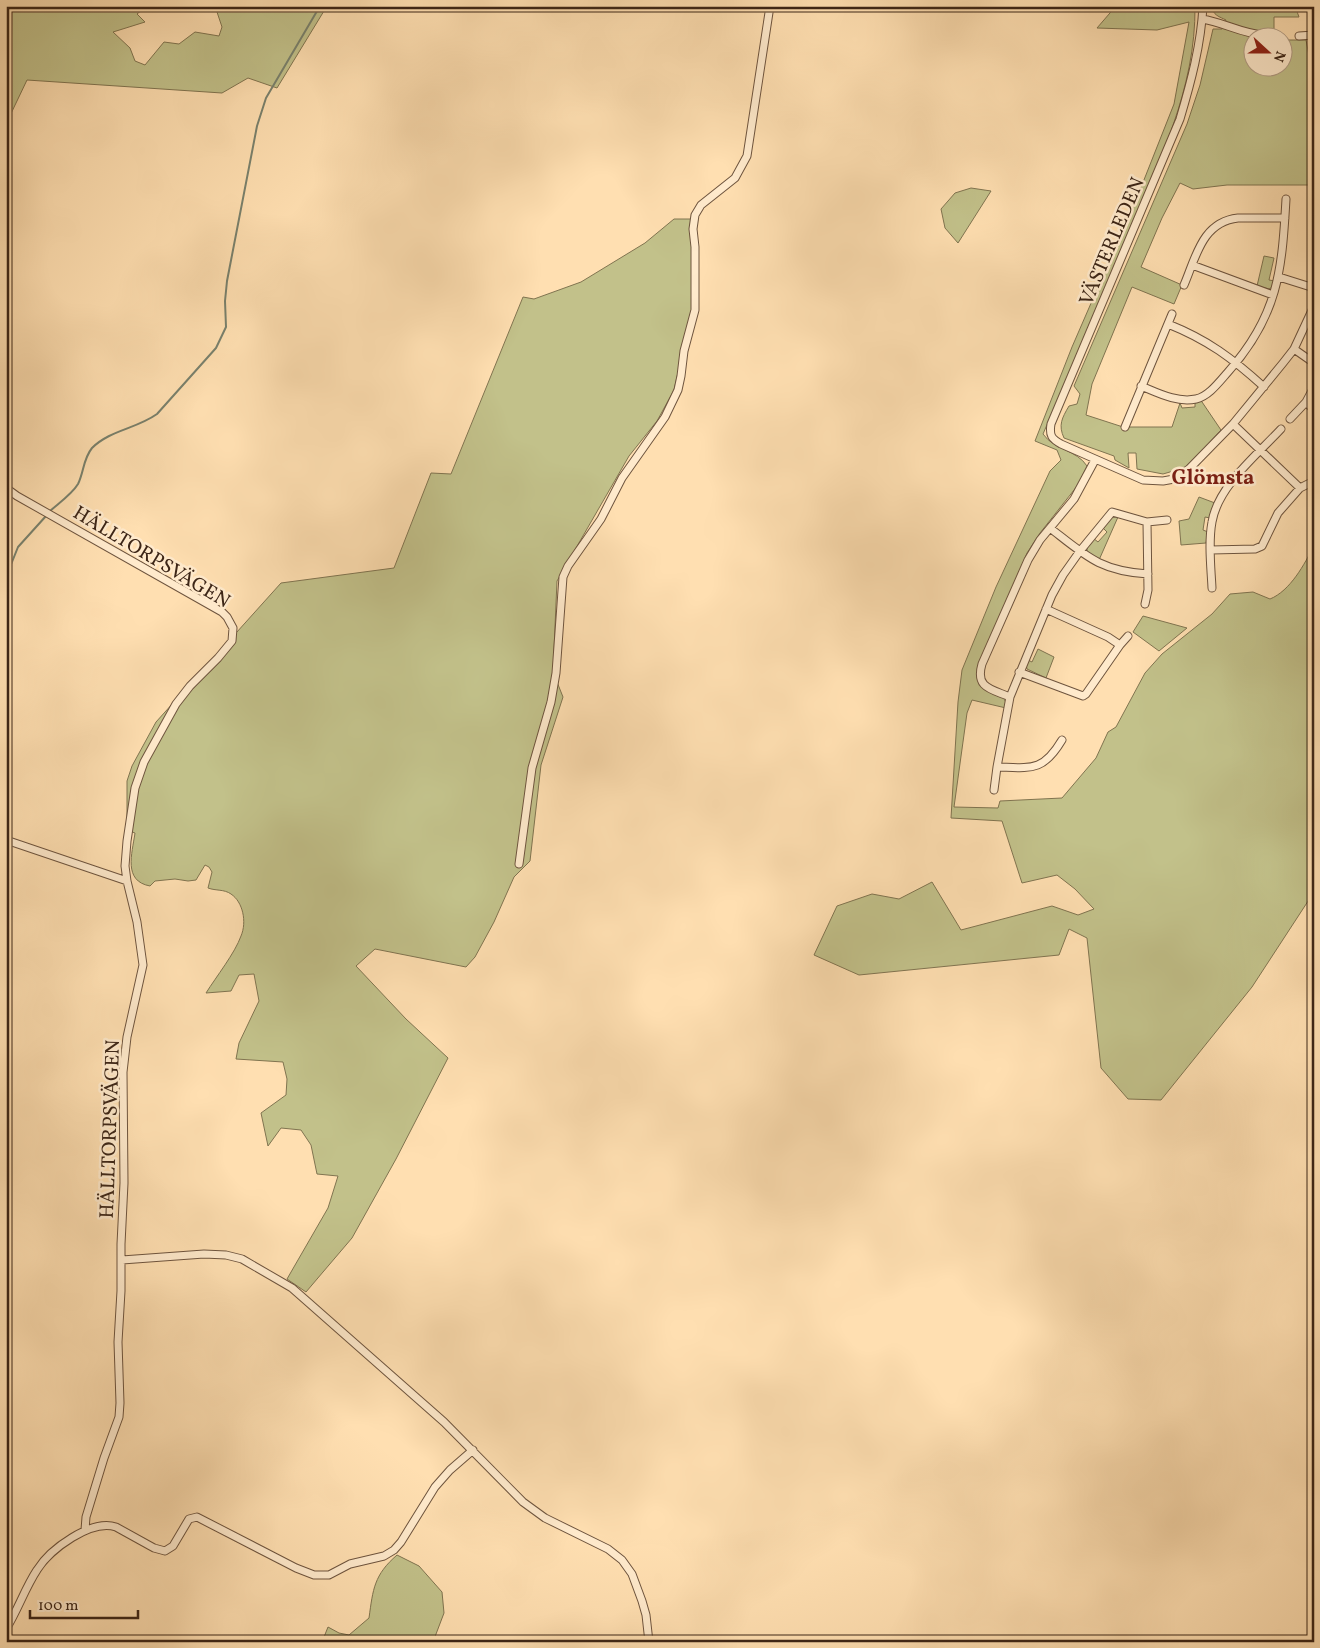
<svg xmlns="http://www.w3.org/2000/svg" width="1320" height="1648" font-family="Vollkorn,serif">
<rect width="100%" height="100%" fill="#ffdfb1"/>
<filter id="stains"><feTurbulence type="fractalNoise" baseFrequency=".004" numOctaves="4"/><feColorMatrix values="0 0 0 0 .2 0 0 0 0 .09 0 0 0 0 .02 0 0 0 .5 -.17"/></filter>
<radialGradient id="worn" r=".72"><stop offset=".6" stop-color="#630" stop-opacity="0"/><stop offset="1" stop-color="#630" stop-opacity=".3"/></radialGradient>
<path fill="#c2c18a" stroke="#807450" d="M 12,6 L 147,6 L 137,14 L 145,22 L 113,32 L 130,48 L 135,61 L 145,65 L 164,42 L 179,44 L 195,32 L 219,36 L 222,27 L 215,6 L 327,6 L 277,88 L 248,78 L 222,93 L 27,80 L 6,124 L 6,89 L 11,71 Z
M 1116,6 L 1195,6 C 1196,89 1158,164 1127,238 C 1099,304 1071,369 1043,434 C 1054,450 1077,450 1087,466 L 1078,485 L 1040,533 L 1027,553 L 977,673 C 978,696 1009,689 1006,708 L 972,700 L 967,713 L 954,807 L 998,808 L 1000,801 L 1062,798 L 1096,758 L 1108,732 L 1116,727 L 1145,673 L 1162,654 L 1212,614 L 1230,594 L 1253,592 L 1270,599 C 1290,591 1305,564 1314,545 L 1314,892 L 1252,987 L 1161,1100 L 1128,1099 L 1101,1068 L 1087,938 L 1069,929 L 1059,955 L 859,975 L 814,955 L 837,906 L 872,894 L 899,899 L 932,882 L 961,930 L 1052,906 L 1078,915 L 1094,909 L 1075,889 L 1057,875 L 1022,883 L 1002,821 L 951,818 L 958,702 L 962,670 L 996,587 L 1050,471 L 1061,460 L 1057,450 L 1035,441 L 1072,347 L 1138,195 L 1174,104 L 1189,22 L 1157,30 L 1097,28 Z
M 1212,6 L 1295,6 L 1299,17 L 1274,17 L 1274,29 L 1266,32 L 1265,37 L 1252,38 L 1252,68 L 1282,68 L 1283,40 L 1306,40 L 1309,56 L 1314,66 L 1314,185 L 1227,185 L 1193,189 L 1180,183 L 1162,218 L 1141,267 L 1182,285 L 1174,304 L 1132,287 L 1092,384 L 1086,415 L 1123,427 L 1172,427 L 1180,403 L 1182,408 L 1195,407 L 1195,402 L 1200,399 L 1221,430 L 1187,467 L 1163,474 L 1137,469 L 1136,453 L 1128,453 L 1129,468 L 1115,460 L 1114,456 L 1064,438 C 1058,425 1062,418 1069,406 L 1077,404 L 1080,394 L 1074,386 L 1187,124 L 1200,85 L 1213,29 L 1222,29 L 1226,20 C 1220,17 1212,15 1212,6 Z
M 971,188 L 991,191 L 958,243 L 945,228 L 941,209 L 955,193 Z
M 674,219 L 692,219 L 693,306 L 674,390 L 657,421 L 629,456 L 557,581 L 553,672 L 563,697 L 541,765 L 530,861 L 514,877 L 494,922 L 475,957 L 466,967 L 375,949 L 356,966 L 406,1019 L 448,1058 L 396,1159 L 352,1238 L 306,1292 L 287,1279 L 328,1208 L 338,1176 L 317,1174 L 311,1145 L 301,1130 L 281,1128 L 268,1146 L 261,1113 L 286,1095 L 287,1079 L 283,1062 L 236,1059 L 239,1043 L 259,1001 L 254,974 L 239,975 L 231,991 L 206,993 C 216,977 235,953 241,936 C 247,922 243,902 231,894 C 224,889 216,891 208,888 L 212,872 L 209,867 L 205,865 L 196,880 L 188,881 L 175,879 L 155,881 L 150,886 C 123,881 132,854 135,833 L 127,830 L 127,781 L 132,766 L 156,722 L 281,583 L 394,568 L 431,473 L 451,474 L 523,297 L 534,299 L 581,282 L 645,243 Z
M 1264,256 L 1274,258 L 1269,280 L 1275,281 L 1274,286 L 1269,289 L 1257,286 Z
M 1199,497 L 1215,503 L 1210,518 L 1205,517 L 1203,530 L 1208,532 L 1206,543 L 1181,545 L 1179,521 L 1189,519 Z
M 1112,517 L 1118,517 L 1099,560 L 1087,552 L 1087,548 L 1093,538 L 1098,542 L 1107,532 L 1102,527 Z
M 1143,616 L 1187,628 L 1159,651 L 1133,632 Z
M 1038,649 L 1054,657 L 1046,678 L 1027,669 L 1026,665 L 1028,660 L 1032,662 Z
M 397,1555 L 419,1566 L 442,1592 L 444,1613 L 433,1642 L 322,1642 L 328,1627 L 339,1633 L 349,1635 L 369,1618 C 373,1589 374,1575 397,1555 Z"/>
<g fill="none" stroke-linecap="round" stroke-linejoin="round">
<path stroke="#79816d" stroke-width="2" d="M 50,511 C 59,503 72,494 78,484 C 84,472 83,459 92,448 C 110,430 136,429 157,414 L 216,348 L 226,327 L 225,301 L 227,281 L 257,126 L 266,98 L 320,6
M 6,577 L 18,547 L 46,516"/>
<g stroke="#6e543e" stroke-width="9">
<path id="street" d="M 1203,6 C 1201,45 1191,82 1180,119 L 1051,424 C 1049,436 1052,439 1061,444 L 1143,480 L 1163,481 L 1174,479 L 1189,469 L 1233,424 L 1283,363 L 1294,349 L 1314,306
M 1202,19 C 1223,22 1242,34 1264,35
M 1299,36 L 1314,35
M 1192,265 L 1273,295
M 1279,277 L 1314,288
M 1184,285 C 1196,257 1202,222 1238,218 L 1285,218
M 1168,324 C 1208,340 1232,358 1264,387
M 1294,349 L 1314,363
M 1141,386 C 1158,393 1177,403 1196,399 C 1209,396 1219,382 1228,372 C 1278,316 1282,271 1286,199
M 1306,402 L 1314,410
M 1290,419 L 1306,402 L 1314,387
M 1233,424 L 1300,488
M 1125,427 L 1172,314
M 6,488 L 17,496 L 222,612 L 227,617 L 233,628 L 232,641 L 218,658 L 190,686 L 176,704 L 144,762 L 135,788 L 127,841 L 125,866 L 127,881 L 137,922 L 143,965 L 127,1037 L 123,1072 L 124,1183 L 121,1244 L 121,1291 L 118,1342 L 120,1403 L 119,1417 L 104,1458 L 86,1517 L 85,1530
M 1147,522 L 1167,520
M 1050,528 C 1086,556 1100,571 1148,574
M 1211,550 L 1255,549 L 1262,546 L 1278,513 L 1300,488 L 1314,481
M 1212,588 C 1211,567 1208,543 1212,522 C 1218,486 1257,455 1281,429
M 1120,645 L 1128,636
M 1019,672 L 1083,696 L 1086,694 L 1120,645 L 1108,637 L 1046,609
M 1010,697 C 991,689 975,688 982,664 L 1028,560 L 1040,540 L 1074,499 L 1095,460
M 1062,740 C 1043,772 1031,768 997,767 L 1010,697 L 1052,595 L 1063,575 L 1080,551 L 1112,512 L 1147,522 L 1148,590 L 1145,604
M 994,790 L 997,767
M 6,840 L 127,881
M 519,864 L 532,768 L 551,702 L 556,673 L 563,577 L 568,566 L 601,519 L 622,478 L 665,417 L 678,390 L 681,376 L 684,351 L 695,310 L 695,247 L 693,229 L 695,215 L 701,205 L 735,178 L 747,156 L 770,6
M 122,1260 L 204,1254 L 226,1255 L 242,1259 L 292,1288 L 444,1422 L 523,1502 L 545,1518 L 608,1549 L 622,1560 L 632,1574 L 642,1601 L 646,1615 L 649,1642
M 6,1629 C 18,1610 25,1588 37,1570 C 50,1549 91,1519 116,1527 L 154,1548 L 165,1551 L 173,1546 L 189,1519 L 197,1517 L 296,1568 L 314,1575 L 329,1575 L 350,1564 L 384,1556 L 394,1550 L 401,1542 L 435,1487 L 450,1470 L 473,1450"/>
</g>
<use href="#street" stroke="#ffeacc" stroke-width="7"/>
</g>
<g text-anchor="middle" stroke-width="5" stroke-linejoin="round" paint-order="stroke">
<g font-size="20" fill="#3d2617" stroke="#ffeacc">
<text transform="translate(1111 241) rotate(-67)" y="7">VÄSTERLEDEN</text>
<text transform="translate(152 556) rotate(31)" y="7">HÄLLTORPSVÄGEN</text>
<text transform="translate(109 1129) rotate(-88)" y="7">HÄLLTORPSVÄGEN</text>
</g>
<g font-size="21" font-weight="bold" fill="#7a1f14" stroke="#ffeacc">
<text x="1213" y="484">Glömsta</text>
</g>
</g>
<rect width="1320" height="1648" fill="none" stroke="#ffdfb1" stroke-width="25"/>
<rect x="8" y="8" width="1305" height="1633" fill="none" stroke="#3d2617" stroke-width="2.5"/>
<rect x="12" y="12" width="1295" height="1623" fill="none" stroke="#3d2617"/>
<g transform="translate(1268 52) rotate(111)"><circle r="24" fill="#ffeacc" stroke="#b19c84"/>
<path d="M0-4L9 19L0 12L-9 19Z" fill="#8f2418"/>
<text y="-8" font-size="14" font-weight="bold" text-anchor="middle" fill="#3d2617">N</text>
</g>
<path d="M30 1610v8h108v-8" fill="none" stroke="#3d2617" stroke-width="2.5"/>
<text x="38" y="1610" font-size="15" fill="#3d2617" stroke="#ffeacc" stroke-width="4" paint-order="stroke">100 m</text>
<rect width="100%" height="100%" filter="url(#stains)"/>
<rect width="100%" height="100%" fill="url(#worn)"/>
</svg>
